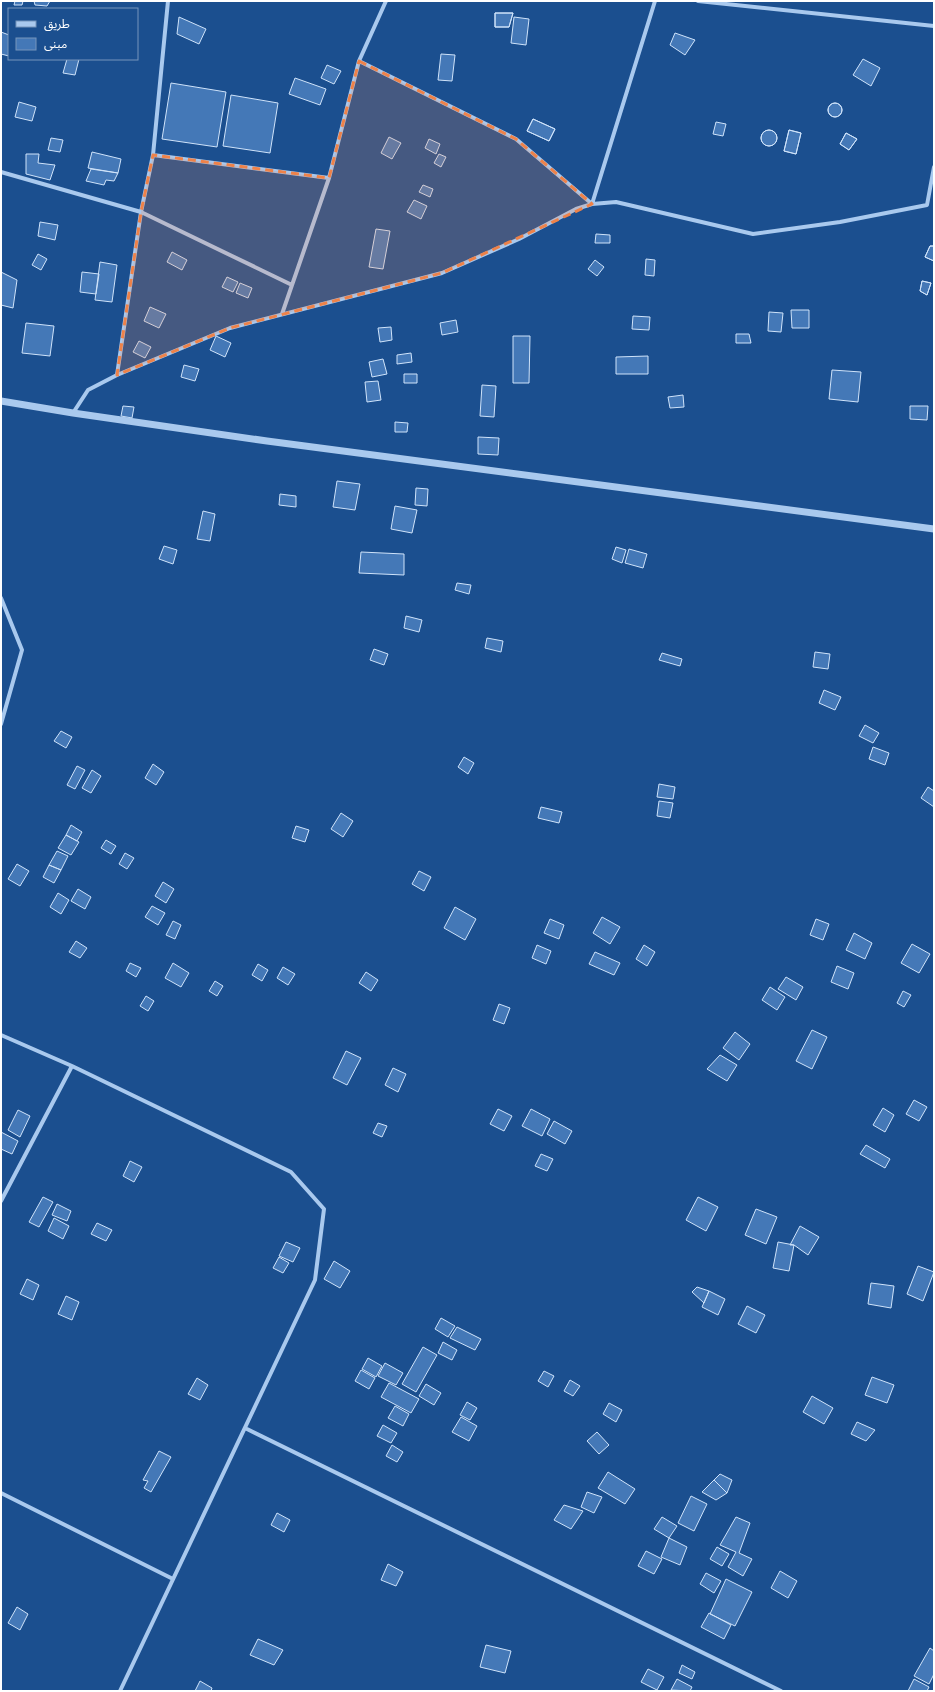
<svg xmlns="http://www.w3.org/2000/svg" width="935" height="1692" font-family="Figtree,'Noto Sans Arabic',sans-serif">
<rect width="100%" height="100%" fill="#1b4f8f"/>
<path fill="#4478b7" stroke="#cfe3fa" d="M 15,1 L 23,1 L 22,5 L 14,5 Z
M 34,1 L 50,1 L 47,6 L 35,5 Z
M 495,13 L 513,13 L 509,27 L 495,27 Z
M 495,13 L 513,13 L 509,27 L 495,27 Z
M 179,17 L 206,29 L 199,44 L 177,34 Z
M 514,17 L 529,19 L 526,45 L 511,43 Z
M 1,32 L 9,35 L 9,56 L 1,54 Z
M 675,33 L 695,40 L 685,55 L 670,45 Z
M 441,54 L 455,55 L 452,81 L 438,80 Z
M 67,59 L 79,59 L 75,75 L 63,73 Z
M 863,59 L 880,68 L 871,86 L 853,75 Z
M 327,65 L 341,71 L 334,84 L 321,78 Z
M 295,78 L 326,89 L 320,105 L 289,94 Z
M 171,83 L 226,92 L 217,147 L 162,139 Z
M 231,95 L 278,103 L 270,153 L 223,146 Z
M 19,102 L 36,107 L 32,121 L 15,117 Z
M828 110a7 7 0 1 1 14 0a7 7 0 1 1-14 0Z
M828 110a7 7 0 1 1 14 0a7 7 0 1 1-14 0Z
M 533,119 L 555,129 L 549,141 L 527,131 Z
M 533,119 L 555,129 L 549,141 L 527,131 Z
M 716,122 L 726,124 L 723,136 L 713,134 Z
M761 138a8 8 0 1 1 16 0a8 8 0 1 1-16 0Z
M761 138a8 8 0 1 1 16 0a8 8 0 1 1-16 0Z
M 789,130 L 801,133 L 796,154 L 784,151 Z
M 789,130 L 801,133 L 796,154 L 784,151 Z
M 846,133 L 857,139 L 849,150 L 840,144 Z
M 846,133 L 857,139 L 849,150 L 840,144 Z
M 389,137 L 401,143 L 392,159 L 381,153 Z
M 51,138 L 63,140 L 60,152 L 48,150 Z
M 429,139 L 440,144 L 436,154 L 425,148 Z
M 92,152 L 121,159 L 118,173 L 88,168 Z
M 26,154 L 39,154 L 38,163 L 55,165 L 50,180 L 26,174 Z
M 439,154 L 446,157 L 441,167 L 434,163 Z
M 91,169 L 118,173 L 114,181 L 106,180 L 104,185 L 86,181 Z
M 423,185 L 433,189 L 430,197 L 419,192 Z
M 414,200 L 427,206 L 421,219 L 407,212 Z
M 40,222 L 58,225 L 55,240 L 38,236 Z
M 376,229 L 390,231 L 383,269 L 369,267 Z
M 596,234 L 610,235 L 610,243 L 595,243 Z
M 930,246 L 934,246 L 934,261 L 925,257 Z
M 930,246 L 934,246 L 934,261 L 925,257 Z
M 172,252 L 187,260 L 182,270 L 167,262 Z
M 38,254 L 47,259 L 41,270 L 32,265 Z
M 646,259 L 655,260 L 654,276 L 645,275 Z
M 595,260 L 604,267 L 597,276 L 588,269 Z
M 100,262 L 117,265 L 112,302 L 95,300 Z
M 1,272 L 17,280 L 13,308 L 1,305 Z
M 82,272 L 99,274 L 96,294 L 80,292 Z
M 227,277 L 238,282 L 233,292 L 222,287 Z
M 922,281 L 931,283 L 927,295 L 920,291 Z
M 922,281 L 931,283 L 927,295 L 920,291 Z
M 240,283 L 252,288 L 248,298 L 236,293 Z
M 150,307 L 166,314 L 159,328 L 144,321 Z
M 791,310 L 809,310 L 809,328 L 792,328 Z
M 769,312 L 783,313 L 781,332 L 768,331 Z
M 633,316 L 650,317 L 649,330 L 632,329 Z
M 456,320 L 458,332 L 442,335 L 440,323 Z
M 26,323 L 54,326 L 50,356 L 22,353 Z
M 391,327 L 392,340 L 380,342 L 378,328 Z
M 736,334 L 749,334 L 751,343 L 736,343 Z
M 216,336 L 231,343 L 225,357 L 210,350 Z
M 513,336 L 530,336 L 529,383 L 513,383 Z
M 139,341 L 151,347 L 145,358 L 133,352 Z
M 411,353 L 412,362 L 397,364 L 397,355 Z
M 648,356 L 648,374 L 616,374 L 616,357 Z
M 383,359 L 387,374 L 372,377 L 369,362 Z
M 184,365 L 199,369 L 195,381 L 181,377 Z
M 832,370 L 861,372 L 858,402 L 829,399 Z
M 404,374 L 417,374 L 417,383 L 404,383 Z
M 378,381 L 381,400 L 367,402 L 365,382 Z
M 482,385 L 496,386 L 494,417 L 480,416 Z
M 683,395 L 684,407 L 670,408 L 668,397 Z
M 123,406 L 134,407 L 132,418 L 121,416 Z
M 910,406 L 928,406 L 927,420 L 910,419 Z
M 395,422 L 408,423 L 407,432 L 395,432 Z
M 478,437 L 499,438 L 498,455 L 478,454 Z
M 337,481 L 360,484 L 355,510 L 333,507 Z
M 416,488 L 428,489 L 427,506 L 415,505 Z
M 280,494 L 296,496 L 296,507 L 279,505 Z
M 395,506 L 417,510 L 412,533 L 391,529 Z
M 203,511 L 215,514 L 210,541 L 197,539 Z
M 164,546 L 177,550 L 173,564 L 159,559 Z
M 616,547 L 626,550 L 622,563 L 612,559 Z
M 629,549 L 647,554 L 643,568 L 625,563 Z
M 361,552 L 404,554 L 404,575 L 359,573 Z
M 457,583 L 471,585 L 469,594 L 455,590 Z
M 406,616 L 422,620 L 419,632 L 404,628 Z
M 487,638 L 503,641 L 501,652 L 485,648 Z
M 374,649 L 388,654 L 384,665 L 370,660 Z
M 815,652 L 830,654 L 828,669 L 813,667 Z
M 662,653 L 682,659 L 680,666 L 659,660 Z
M 824,690 L 841,697 L 835,710 L 819,703 Z
M 865,725 L 879,733 L 873,743 L 859,736 Z
M 61,731 L 72,737 L 66,748 L 54,741 Z
M 873,747 L 889,753 L 885,765 L 869,759 Z
M 464,757 L 474,763 L 468,774 L 458,767 Z
M 153,764 L 164,772 L 156,785 L 145,778 Z
M 77,766 L 85,770 L 75,789 L 67,785 Z
M 92,770 L 101,776 L 91,793 L 82,788 Z
M 659,784 L 675,787 L 673,799 L 657,797 Z
M 928,787 L 934,791 L 934,807 L 921,798 Z
M 659,801 L 673,803 L 670,818 L 657,816 Z
M 541,807 L 562,812 L 559,823 L 538,818 Z
M 341,813 L 353,821 L 343,837 L 331,829 Z
M 71,825 L 82,832 L 77,841 L 66,835 Z
M 296,826 L 309,830 L 305,842 L 292,838 Z
M 66,835 L 79,842 L 71,855 L 58,848 Z
M 106,840 L 116,846 L 111,854 L 101,848 Z
M 57,851 L 68,856 L 61,870 L 49,865 Z
M 125,853 L 134,858 L 127,869 L 119,864 Z
M 17,864 L 29,871 L 20,886 L 8,879 Z
M 49,865 L 61,870 L 54,883 L 43,877 Z
M 419,871 L 431,877 L 424,891 L 412,884 Z
M 163,882 L 174,889 L 166,903 L 155,896 Z
M 78,889 L 91,897 L 85,909 L 71,901 Z
M 58,893 L 69,900 L 61,914 L 50,907 Z
M 152,906 L 165,913 L 158,925 L 145,917 Z
M 455,907 L 476,919 L 465,940 L 444,928 Z
M 602,917 L 620,927 L 610,944 L 593,933 Z
M 550,919 L 564,925 L 559,939 L 544,933 Z
M 816,919 L 829,924 L 823,940 L 810,935 Z
M 173,921 L 181,925 L 175,939 L 166,935 Z
M 854,933 L 872,943 L 865,959 L 846,950 Z
M 76,941 L 87,948 L 80,958 L 69,952 Z
M 912,944 L 930,954 L 919,973 L 901,963 Z
M 537,945 L 551,951 L 546,964 L 532,958 Z
M 644,945 L 655,952 L 647,966 L 636,959 Z
M 595,952 L 620,963 L 614,975 L 589,964 Z
M 130,963 L 141,968 L 136,977 L 126,971 Z
M 173,963 L 189,973 L 181,987 L 165,978 Z
M 258,964 L 268,970 L 262,981 L 252,975 Z
M 837,966 L 854,973 L 848,989 L 831,982 Z
M 283,967 L 295,974 L 288,985 L 277,978 Z
M 366,972 L 378,980 L 371,991 L 359,983 Z
M 786,977 L 803,987 L 796,1000 L 778,989 Z
M 215,981 L 223,986 L 217,996 L 209,991 Z
M 770,987 L 785,997 L 777,1010 L 762,1000 Z
M 903,991 L 911,995 L 904,1007 L 897,1003 Z
M 146,996 L 154,1001 L 148,1011 L 140,1006 Z
M 499,1004 L 510,1008 L 504,1024 L 493,1020 Z
M 812,1030 L 827,1037 L 812,1069 L 796,1061 Z
M 735,1032 L 750,1044 L 739,1060 L 723,1048 Z
M 346,1051 L 361,1058 L 347,1085 L 333,1078 Z
M 720,1055 L 737,1065 L 727,1081 L 707,1069 Z
M 393,1068 L 406,1074 L 398,1092 L 385,1085 Z
M 914,1100 L 927,1107 L 919,1121 L 906,1114 Z
M 883,1108 L 894,1115 L 885,1132 L 873,1125 Z
M 498,1109 L 512,1116 L 504,1131 L 490,1124 Z
M 531,1109 L 550,1119 L 542,1136 L 522,1126 Z
M 18,1110 L 30,1116 L 20,1137 L 8,1130 Z
M 554,1121 L 572,1131 L 565,1144 L 547,1134 Z
M 378,1123 L 387,1126 L 382,1137 L 373,1133 Z
M 1,1132 L 18,1141 L 12,1154 L 1,1149 Z
M 866,1145 L 890,1159 L 885,1168 L 860,1154 Z
M 541,1154 L 553,1159 L 547,1171 L 535,1166 Z
M 130,1161 L 142,1167 L 134,1182 L 123,1176 Z
M 43,1197 L 53,1202 L 39,1227 L 29,1222 Z
M 698,1197 L 718,1207 L 706,1231 L 686,1220 Z
M 57,1204 L 71,1211 L 67,1221 L 52,1215 Z
M 756,1209 L 777,1217 L 766,1244 L 745,1235 Z
M 54,1218 L 69,1226 L 63,1239 L 48,1231 Z
M 97,1223 L 112,1230 L 106,1241 L 91,1234 Z
M 800,1226 L 819,1237 L 808,1255 L 794,1245 L 790,1245 Z
M 286,1242 L 300,1248 L 293,1262 L 279,1256 Z
M 778,1242 L 794,1245 L 789,1271 L 773,1268 Z
M 279,1257 L 289,1263 L 283,1273 L 273,1268 Z
M 334,1261 L 350,1271 L 340,1288 L 324,1279 Z
M 918,1266 L 934,1272 L 923,1301 L 907,1294 Z
M 27,1279 L 39,1285 L 33,1300 L 20,1294 Z
M 871,1283 L 894,1286 L 891,1308 L 868,1304 Z
M 697,1287 L 709,1291 L 704,1303 L 692,1292 Z
M 709,1291 L 725,1299 L 718,1315 L 702,1307 Z
M 66,1296 L 79,1302 L 72,1320 L 58,1314 Z
M 747,1306 L 765,1315 L 756,1333 L 738,1324 Z
M 441,1318 L 455,1326 L 448,1337 L 435,1329 Z
M 457,1327 L 481,1339 L 475,1350 L 450,1338 Z
M 443,1342 L 457,1350 L 452,1360 L 438,1353 Z
M 423,1347 L 437,1355 L 416,1392 L 402,1384 Z
M 368,1358 L 382,1366 L 376,1377 L 362,1369 Z
M 385,1363 L 403,1373 L 396,1385 L 378,1376 Z
M 361,1370 L 375,1378 L 369,1389 L 355,1381 Z
M 544,1371 L 554,1376 L 548,1387 L 538,1381 Z
M 872,1377 L 894,1385 L 887,1403 L 865,1395 Z
M 197,1378 L 208,1385 L 200,1400 L 188,1394 Z
M 570,1380 L 580,1386 L 573,1396 L 564,1391 Z
M 389,1383 L 419,1399 L 411,1413 L 381,1397 Z
M 426,1384 L 441,1393 L 434,1405 L 419,1396 Z
M 812,1396 L 833,1408 L 824,1424 L 803,1412 Z
M 467,1402 L 477,1408 L 470,1420 L 460,1415 Z
M 609,1403 L 622,1410 L 616,1422 L 603,1414 Z
M 395,1406 L 409,1414 L 403,1426 L 388,1418 Z
M 461,1417 L 477,1426 L 469,1441 L 452,1432 Z
M 857,1422 L 875,1430 L 866,1441 L 851,1434 Z
M 383,1425 L 397,1433 L 391,1443 L 377,1436 Z
M 597,1432 L 609,1445 L 599,1454 L 587,1441 Z
M 392,1445 L 403,1452 L 397,1462 L 386,1456 Z
M 159,1451 L 171,1457 L 151,1492 L 144,1488 L 148,1481 L 143,1480 Z
M 608,1472 L 635,1489 L 625,1504 L 598,1488 Z
M 720,1474 L 732,1480 L 727,1493 L 714,1480 Z
M 714,1480 L 727,1493 L 716,1500 L 702,1492 Z
M 587,1492 L 602,1497 L 594,1513 L 581,1507 Z
M 691,1496 L 707,1504 L 694,1531 L 678,1523 Z
M 564,1505 L 583,1511 L 571,1529 L 554,1520 Z
M 277,1513 L 290,1520 L 284,1532 L 271,1525 Z
M 662,1517 L 677,1526 L 669,1538 L 654,1529 Z
M 736,1517 L 750,1523 L 739,1553 L 752,1559 L 743,1576 L 728,1567 L 736,1552 L 720,1545 Z
M 669,1538 L 687,1547 L 680,1565 L 661,1557 Z
M 717,1547 L 729,1554 L 722,1566 L 710,1559 Z
M 646,1551 L 662,1559 L 654,1574 L 638,1566 Z
M 388,1564 L 403,1572 L 396,1586 L 381,1580 Z
M 780,1571 L 797,1581 L 788,1598 L 771,1588 Z
M 706,1573 L 721,1581 L 714,1593 L 700,1584 Z
M 726,1579 L 752,1592 L 735,1626 L 710,1614 Z
M 17,1607 L 28,1614 L 20,1630 L 8,1623 Z
M 709,1613 L 731,1625 L 724,1639 L 701,1627 Z
M 258,1639 L 283,1650 L 274,1665 L 250,1655 Z
M 486,1645 L 511,1651 L 505,1673 L 480,1667 Z
M 930,1648 L 934,1651 L 934,1674 L 929,1684 L 914,1676 Z
M 682,1665 L 695,1672 L 692,1679 L 679,1673 Z
M 648,1669 L 664,1677 L 657,1690 L 641,1682 Z
M 677,1679 L 692,1687 L 690,1691 L 671,1690 Z
M 914,1679 L 929,1687 L 927,1691 L 908,1691 Z
M 200,1681 L 212,1688 L 211,1691 L 195,1691 Z"/>
<g fill="none" stroke-linecap="round" stroke-linejoin="round">
<path stroke="#a9c9ee" stroke-width="4" d="M 698,1 L 934,26
M 359,61 L 516,139 L 592,204
M 153,155 L 329,178
M 1,172 L 141,212 L 292,285
M 592,204 L 655,1
M 282,314 L 329,178 L 359,61 L 386,1
M 117,375 L 141,212 L 153,155 L 168,1
M 73,413 L 88,390 L 117,375 L 230,328 L 442,273 L 519,239 L 576,209 L 592,204 L 616,202 L 753,234 L 840,222 L 927,205 L 934,167
M 1,598 L 22,650 L 1,724
M 1,1035 L 72,1066 L 291,1172 L 324,1209 L 315,1280 L 120,1691
M 1,1201 L 72,1066
M 245,1428 L 781,1691
M 1,1493 L 173,1579"/>
<path stroke="#a9c9ee" stroke-width="7" d="M 1,401 L 73,413 L 267,441 L 934,529"/>
</g>
<path fill="#ee8249" fill-opacity="0.2" stroke="#ee8249" stroke-width="3" stroke-dasharray="8 5" stroke-linejoin="round" d="M 359,61 L 516,139 L 592,204 L 442,273 L 230,328 L 117,375 L 141,212 L 153,155 L 329,178 Z"/>
<rect width="935" height="1692" fill="none" stroke="#ffffff" stroke-width="4"/>
<rect x="8" y="8" width="130" height="52" fill="#1b4f8f" stroke="#7695bc"/>
<rect x="16" y="21" width="20" height="6" fill="#a9c9ee" stroke="#7695bc"/>
<text x="44" y="28" font-size="12" fill="#ffffff">طريق</text>
<rect x="16" y="38" width="20" height="12" fill="#4478b7" stroke="#7695bc"/>
<text x="44" y="48" font-size="12" fill="#ffffff">مبنى</text>
</svg>
